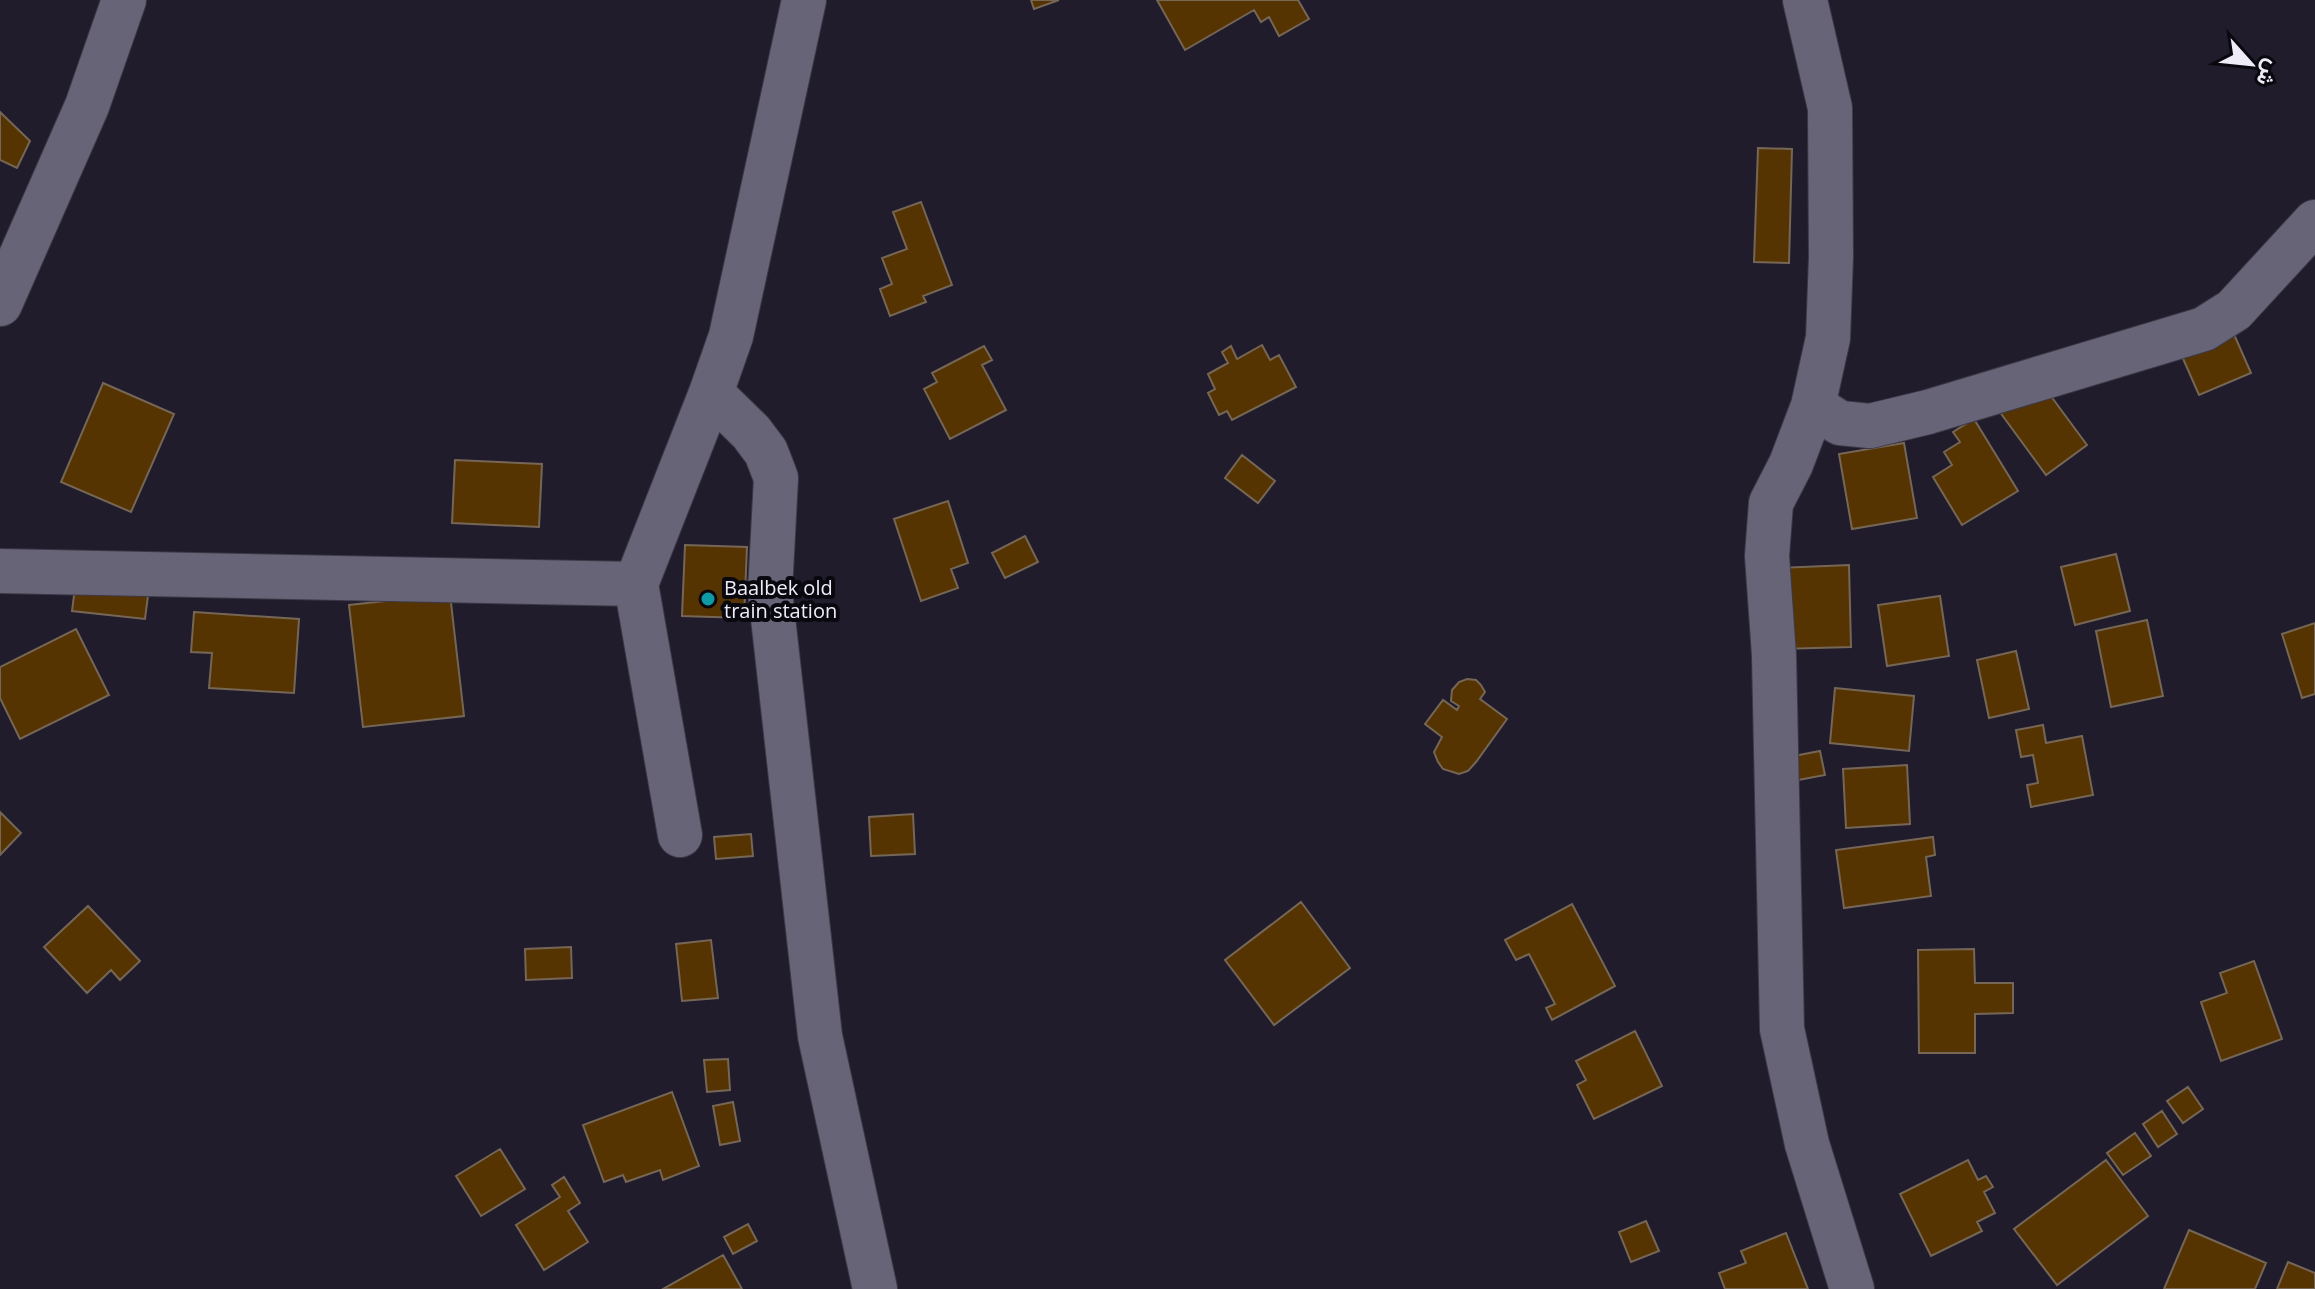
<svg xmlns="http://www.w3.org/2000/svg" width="2315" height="1289" font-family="'Open Sans',Vazirmatn,sans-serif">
<rect width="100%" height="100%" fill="#201c2c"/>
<path fill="#563401" stroke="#756656" stroke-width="2" d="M 1031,0 L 1059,0 L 1034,9 Z
M 1157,0 L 1298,0 L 1309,19 L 1279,36 L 1269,17 L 1261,22 L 1254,10 L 1185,50 Z
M 0,112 L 30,141 L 17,168 L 0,160 Z
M 1758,148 L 1792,149 L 1789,263 L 1754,262 Z
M 921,202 L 952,285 L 923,296 L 926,302 L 890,316 L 880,289 L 892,284 L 882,258 L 907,249 L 893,212 Z
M 2233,332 L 2251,373 L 2199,395 L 2181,354 Z
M 1262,345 L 1270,360 L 1279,355 L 1296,387 L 1232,420 L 1227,411 L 1219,415 L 1208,393 L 1215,389 L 1208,374 L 1228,363 L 1222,352 L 1231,346 L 1237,359 Z
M 984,346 L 992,360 L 982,365 L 1006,410 L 950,439 L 924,389 L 937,382 L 932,373 Z
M 2039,380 L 2087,445 L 2046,475 L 1991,400 Z
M 103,383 L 174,414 L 131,512 L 61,482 Z
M 1974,419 L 2018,491 L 1962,525 L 1933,477 L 1952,465 L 1944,452 L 1960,442 L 1953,432 Z
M 1904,443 L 1917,518 L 1852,529 L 1839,454 Z
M 1242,455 L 1275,481 L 1258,503 L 1225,478 Z
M 455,460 L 542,464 L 539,527 L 452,523 Z
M 948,501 L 968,563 L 951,569 L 958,588 L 921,601 L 894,519 Z
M 1025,536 L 1038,562 L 1005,578 L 992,553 Z
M 685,545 L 747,547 L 744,618 L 682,616 Z
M 2116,554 L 2130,611 L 2075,625 L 2061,567 Z
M 1849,565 L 1851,647 L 1779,649 L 1777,568 Z
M 76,580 L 149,588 L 145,619 L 72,611 Z
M 450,594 L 464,716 L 363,727 L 349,605 Z
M 1940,596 L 1949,656 L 1887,666 L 1878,605 Z
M 194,612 L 299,619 L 294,693 L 209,688 L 212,653 L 191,652 Z
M 2147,620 L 2163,696 L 2111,707 L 2096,631 Z
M 2315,623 L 2315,694 L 2302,698 L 2282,634 Z
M 76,629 L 109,695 L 20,739 L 0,698 L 0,667 Z
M 2016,651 L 2029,709 L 1989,718 L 1977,660 Z
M 1467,679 L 1476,680 L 1481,685 L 1485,692 L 1480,699 L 1507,719 L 1476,762 L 1468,771 L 1459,774 L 1443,769 L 1438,762 L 1434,752 L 1442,737 L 1425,724 L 1443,700 L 1457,710 L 1459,706 L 1451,701 L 1452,690 L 1459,682 Z
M 1835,688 L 1914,696 L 1909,751 L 1830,743 Z
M 2043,725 L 2046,743 L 2082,736 L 2093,795 L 2031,807 L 2027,785 L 2038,783 L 2033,755 L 2021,757 L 2016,730 Z
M 1820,751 L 1825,775 L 1782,783 L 1778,759 Z
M 1907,765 L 1910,824 L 1846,828 L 1843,769 Z
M 0,812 L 21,833 L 0,855 Z
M 913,814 L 915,854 L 871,856 L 869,817 Z
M 751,834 L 753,856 L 716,859 L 714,837 Z
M 1933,837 L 1935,855 L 1926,857 L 1931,896 L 1844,908 L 1836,850 Z
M 1301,902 L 1350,968 L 1274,1025 L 1225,960 Z
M 1572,904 L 1615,986 L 1552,1020 L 1546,1008 L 1555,1004 L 1529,954 L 1516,960 L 1505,940 Z
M 88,906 L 140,961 L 120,980 L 111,970 L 87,993 L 44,947 Z
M 711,940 L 718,998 L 682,1001 L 676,944 Z
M 571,947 L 572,978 L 526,980 L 525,949 Z
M 1974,949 L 1975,983 L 2013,983 L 2013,1013 L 1975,1014 L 1975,1053 L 1919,1053 L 1918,950 Z
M 2254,961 L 2282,1039 L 2221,1061 L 2201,1002 L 2227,993 L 2220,973 Z
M 1635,1031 L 1662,1086 L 1594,1119 L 1577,1085 L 1586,1080 L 1576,1061 Z
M 728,1059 L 730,1090 L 707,1092 L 704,1060 Z
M 2188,1087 L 2203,1109 L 2183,1123 L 2167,1101 Z
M 672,1092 L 699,1166 L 663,1180 L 660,1170 L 626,1182 L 623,1175 L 604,1182 L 583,1125 Z
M 733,1102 L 740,1141 L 720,1145 L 713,1106 Z
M 2162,1111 L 2177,1134 L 2158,1147 L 2143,1124 Z
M 2135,1133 L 2151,1156 L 2123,1175 L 2107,1153 Z
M 500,1149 L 525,1189 L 481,1216 L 456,1176 Z
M 1968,1160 L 1978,1180 L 1986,1176 L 1993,1187 L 1984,1192 L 1995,1213 L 1977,1222 L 1982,1231 L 1931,1256 L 1900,1194 Z
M 2106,1160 L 2148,1216 L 2057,1285 L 2014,1229 Z
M 564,1177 L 580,1203 L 568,1211 L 588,1242 L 544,1270 L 516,1225 L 560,1197 L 552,1185 Z
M 1646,1221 L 1659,1251 L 1631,1262 L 1619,1232 Z
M 748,1224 L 757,1241 L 733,1254 L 724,1237 Z
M 2189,1230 L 2266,1263 L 2255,1289 L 2164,1289 Z
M 1786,1233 L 1808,1289 L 1725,1289 L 1719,1273 L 1746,1263 L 1741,1251 Z
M 723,1255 L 742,1289 L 663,1289 Z
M 2288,1262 L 2315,1273 L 2315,1289 L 2277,1289 Z"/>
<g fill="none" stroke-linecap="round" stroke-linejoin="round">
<g stroke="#3c3946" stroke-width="46">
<path id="minor" d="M 1805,0 L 1830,108 L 1831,257 L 1828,338 L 1813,406 L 1791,464 L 1771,503 L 1767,556 L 1774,655 L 1782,1029 L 1807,1144 L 1852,1289
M 0,304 L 87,106 L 124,0
M 711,393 L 751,432 L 766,452 L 776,478 L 770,591 L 820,1036 L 875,1289
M 1813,406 L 1840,423 L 1870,426 L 1928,412 L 2204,329 L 2234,310 L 2315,222
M 0,571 L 636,584
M 680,835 L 636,584 L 711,393 L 731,336 L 804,0"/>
</g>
<use href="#minor" stroke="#686478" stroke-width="44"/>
</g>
<circle fill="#0f9aa8" stroke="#09080f" stroke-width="3" cx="708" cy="599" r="8"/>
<g text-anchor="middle" stroke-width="8" stroke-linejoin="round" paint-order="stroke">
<g font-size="20" fill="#eeecf8" stroke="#09080f" text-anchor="start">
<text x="724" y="595">Baalbek old<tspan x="724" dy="23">train station</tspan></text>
</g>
</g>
<g transform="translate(2251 64) rotate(117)" stroke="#09080f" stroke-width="6" paint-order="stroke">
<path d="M0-6L14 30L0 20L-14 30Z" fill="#eeecf8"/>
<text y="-12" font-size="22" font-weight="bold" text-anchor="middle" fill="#eeecf8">ش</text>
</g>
</svg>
